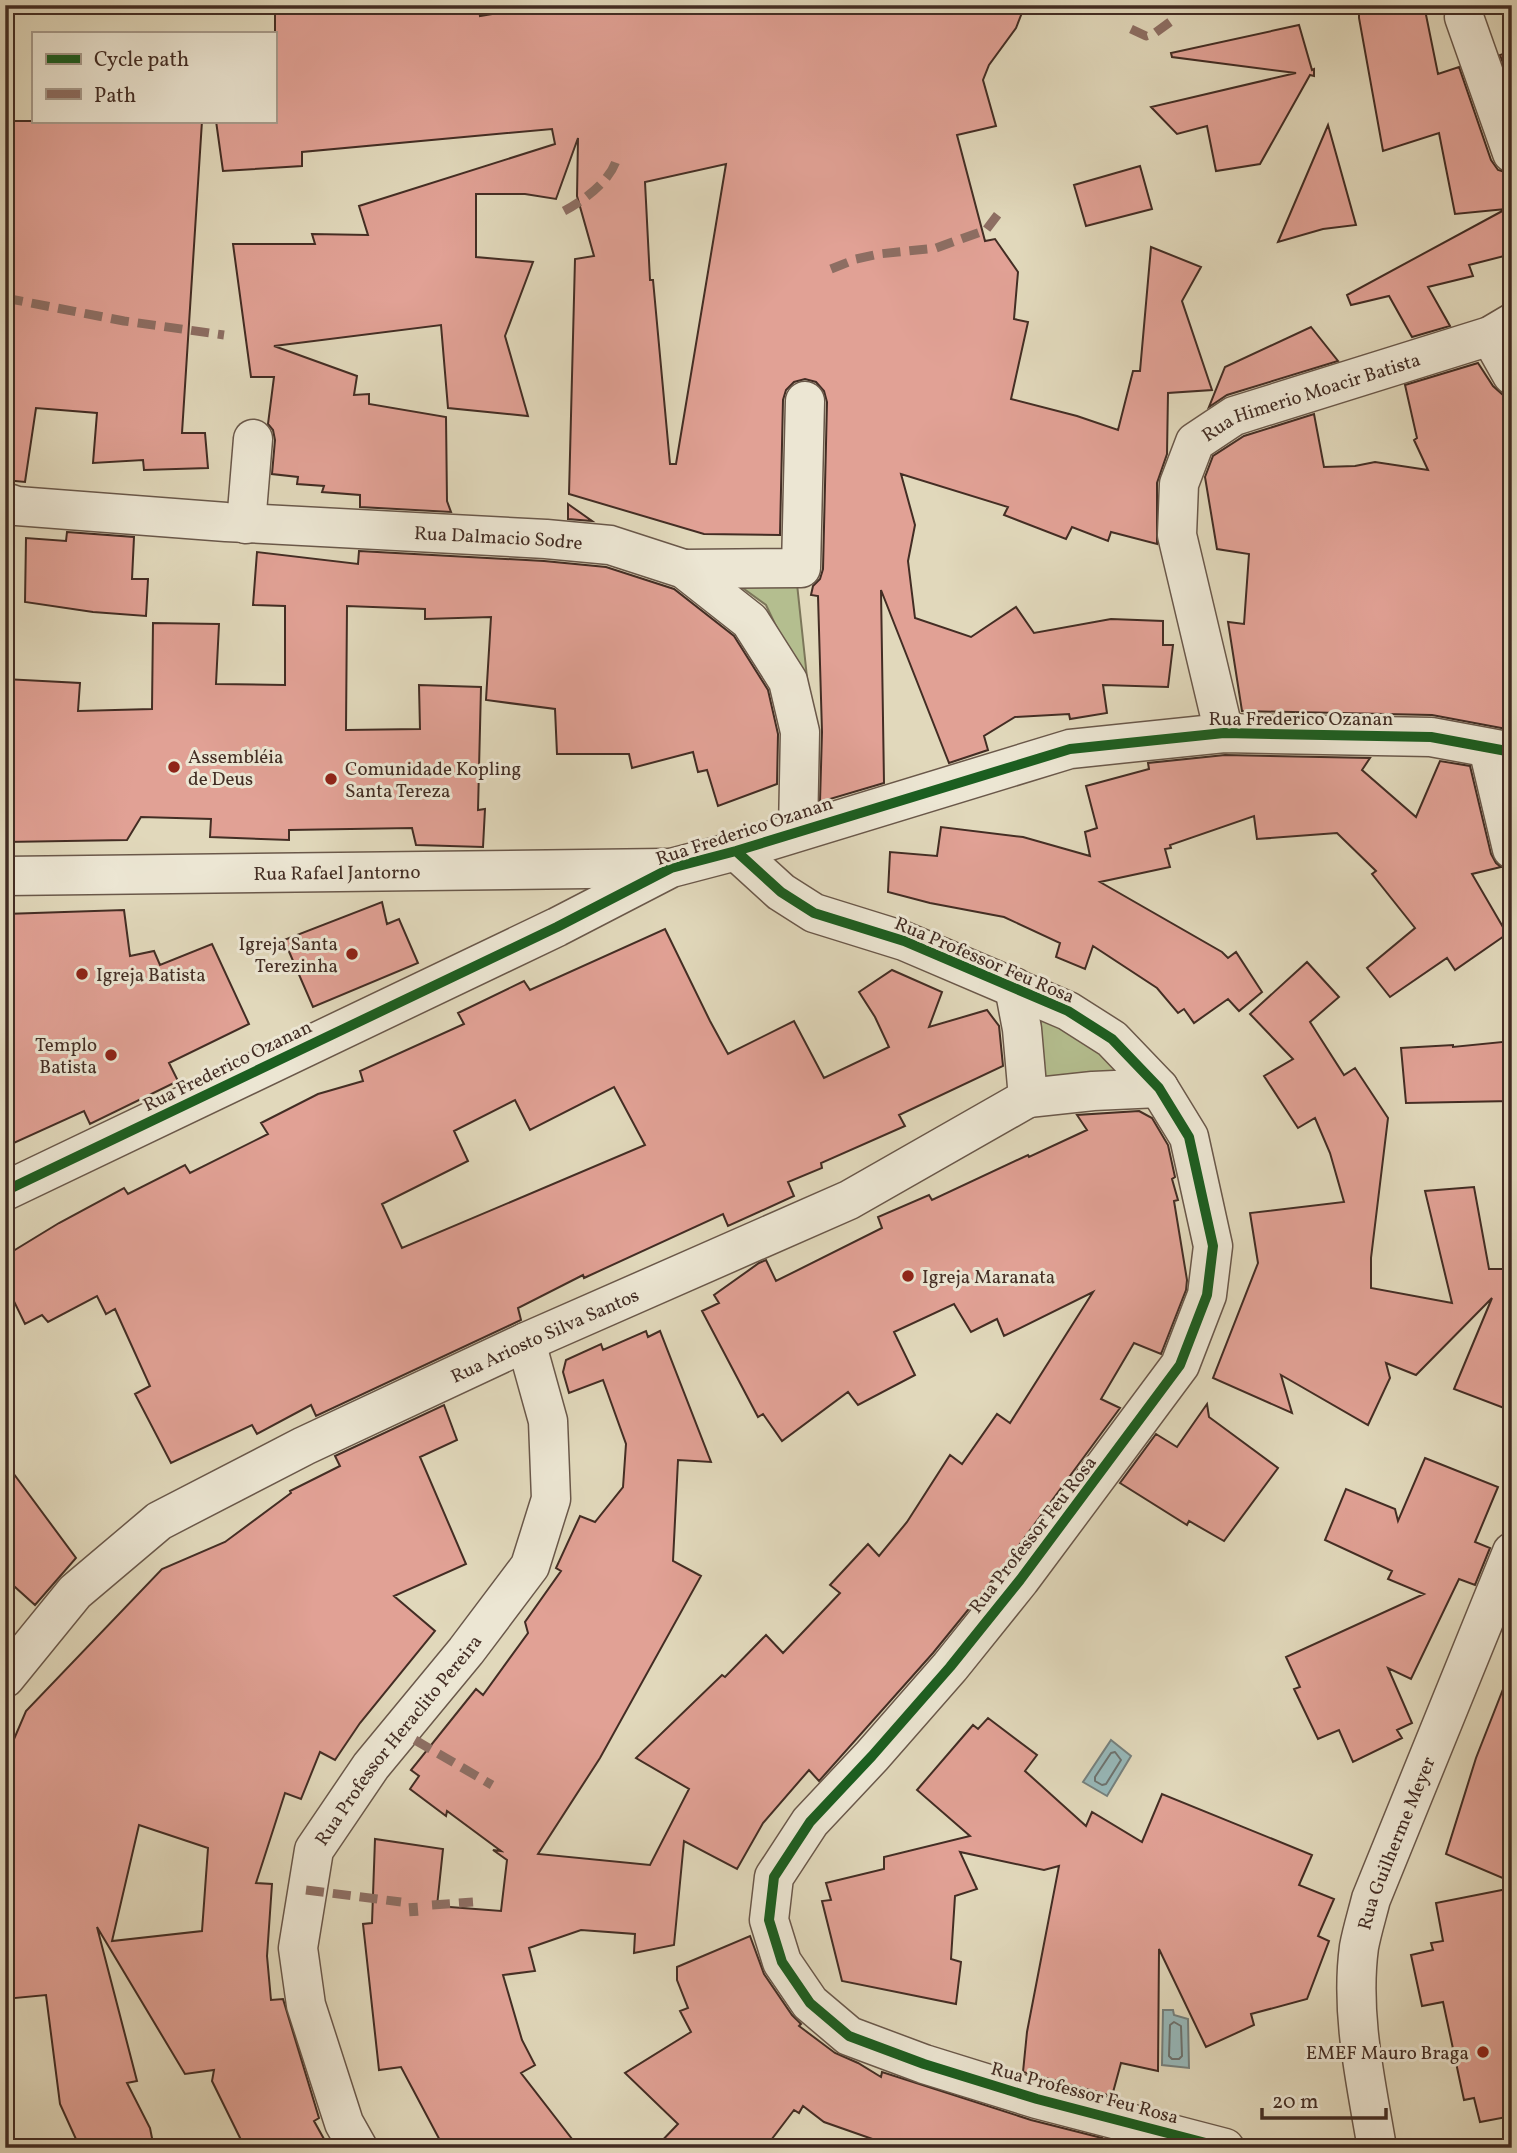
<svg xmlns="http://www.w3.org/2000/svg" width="1517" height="2153" font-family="Vollkorn,serif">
<rect width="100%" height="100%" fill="#e1d8bb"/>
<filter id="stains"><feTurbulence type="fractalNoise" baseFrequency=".00286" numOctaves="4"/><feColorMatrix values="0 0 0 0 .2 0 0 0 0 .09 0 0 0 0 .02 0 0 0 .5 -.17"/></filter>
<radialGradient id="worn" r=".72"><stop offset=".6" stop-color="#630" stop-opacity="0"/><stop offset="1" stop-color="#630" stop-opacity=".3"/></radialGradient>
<path fill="#b4be8f" stroke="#7c765a" stroke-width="2" d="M 729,578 L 797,584 L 809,696 L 766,605 Z
M 1040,1011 L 1095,1034 L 1128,1076 L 1044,1085 Z"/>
<path fill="#97b8b9" stroke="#75807d" stroke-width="2" d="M 1111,1740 L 1131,1756 L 1107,1796 L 1083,1782 Z
M 1163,2010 L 1173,2010 L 1174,2015 L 1188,2019 L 1189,2068 L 1162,2065 Z"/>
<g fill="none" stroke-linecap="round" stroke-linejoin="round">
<path stroke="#6d726e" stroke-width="2" d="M 1115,1752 L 1121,1760 L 1106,1784 L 1102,1785 L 1095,1781 L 1095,1777 L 1111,1753 Z
M 1174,2022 L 1181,2026 L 1182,2056 L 1179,2059 L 1172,2059 L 1169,2056 L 1170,2025 Z"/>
</g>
<path fill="#e1a195" stroke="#432d24" stroke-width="2" fill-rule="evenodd" d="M 275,5 L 478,5 L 480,16 L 546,5 L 1025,5 L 1016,28 L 989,65 L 983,80 L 996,126 L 957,135 L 985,241 L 995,239 L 1018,272 L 1014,319 L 1028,322 L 1011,399 L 1077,416 L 1118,430 L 1133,371 L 1140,371 L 1151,247 L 1201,267 L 1182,301 L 1212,390 L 1168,393 L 1167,454 L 1157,483 L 1157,544 L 1111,532 L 1108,541 L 1072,527 L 1066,539 L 1004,515 L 1008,507 L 901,474 L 915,525 L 908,561 L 915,618 L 971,637 L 1016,607 L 1034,633 L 1111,619 L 1163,621 L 1163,645 L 1173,645 L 1168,687 L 1103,685 L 1107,713 L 1070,719 L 1069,714 L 1015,717 L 984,736 L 988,750 L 949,763 L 881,590 L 884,783 L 820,802 L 822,732 L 818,596 L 811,595 L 813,586 L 820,579 L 823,569 L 827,402 L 824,391 L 816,382 L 805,379 L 794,382 L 786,390 L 783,400 L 780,535 L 704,534 L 569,494 L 575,259 L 594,256 L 577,196 L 578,138 L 556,199 L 525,194 L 476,194 L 476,257 L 533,262 L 505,336 L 528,416 L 448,408 L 441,325 L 274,346 L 357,376 L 354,395 L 369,394 L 369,404 L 446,417 L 447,501 L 451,512 L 360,507 L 360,495 L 322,492 L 324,486 L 297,484 L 298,477 L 272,474 L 275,440 L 273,430 L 268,424 L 274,377 L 251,377 L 233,244 L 315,244 L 312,234 L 368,235 L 359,206 L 555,144 L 552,129 L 302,152 L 302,166 L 223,171 L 216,121 L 275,121 ZM 726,164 L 676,464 L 670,464 L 653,280 L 650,280 L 645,182 Z
M 1359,5 L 1424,5 L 1438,74 L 1459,67 L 1491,160 L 1498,170 L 1512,174 L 1512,254 L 1469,265 L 1473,276 L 1428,287 L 1450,326 L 1412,337 L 1389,296 L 1351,305 L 1347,295 L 1506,209 L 1455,214 L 1439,133 L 1383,151 L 1359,18 Z
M 1299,25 L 1312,70 L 1314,69 L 1314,76 L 1310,75 L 1260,164 L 1216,171 L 1207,126 L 1177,134 L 1151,107 L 1296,73 L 1172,57 L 1171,53 Z
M 1512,51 L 1512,87 L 1500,55 Z
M 7,121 L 202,121 L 182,433 L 205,433 L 208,468 L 144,470 L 143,460 L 93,463 L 97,413 L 36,408 L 25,482 L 5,480 Z
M 1328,125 L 1356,225 L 1323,229 L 1278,242 Z
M 1140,166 L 1152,209 L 1086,226 L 1074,185 Z
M 1311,327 L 1338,361 L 1227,395 L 1209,407 L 1225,367 Z
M 1478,363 L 1493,386 L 1503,395 L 1512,408 L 1512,730 L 1432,715 L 1242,711 L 1228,622 L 1244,624 L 1249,554 L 1217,549 L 1205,477 L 1213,456 L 1244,436 L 1314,414 L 1324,467 L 1355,466 L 1375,462 L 1428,470 L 1414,440 L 1417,438 L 1405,385 Z
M 568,504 L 592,521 L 568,519 Z
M 67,532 L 134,537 L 132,579 L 148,579 L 146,616 L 93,612 L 25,602 L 26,538 L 66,541 Z
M 359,551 L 544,561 L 606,567 L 674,589 L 734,636 L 768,690 L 778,734 L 777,784 L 718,806 L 707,770 L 698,772 L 693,752 L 632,768 L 629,754 L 557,754 L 555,709 L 486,700 L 491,617 L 425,619 L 425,609 L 347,606 L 346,730 L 420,729 L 419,685 L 481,687 L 478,810 L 485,809 L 483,847 L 416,845 L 412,828 L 289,830 L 289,840 L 210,837 L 211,819 L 141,817 L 127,840 L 5,842 L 5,679 L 80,683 L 78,711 L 152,709 L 153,623 L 219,624 L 216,684 L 285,685 L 285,606 L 253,605 L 257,552 L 358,564 Z
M 1225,755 L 1370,758 L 1362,770 L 1416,817 L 1440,761 L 1470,766 L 1491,854 L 1496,863 L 1501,867 L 1472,874 L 1507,934 L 1455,970 L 1447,958 L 1390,997 L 1367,968 L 1415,928 L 1372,874 L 1376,871 L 1337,833 L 1257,839 L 1254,816 L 1170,845 L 1171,848 L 1165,849 L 1170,867 L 1100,882 L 1222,952 L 1228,958 L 1236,952 L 1262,992 L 1239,1011 L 1228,999 L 1194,1023 L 1184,1009 L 1178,1013 L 1157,988 L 1093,946 L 1085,969 L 1056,957 L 1060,943 L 1004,917 L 930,903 L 888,892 L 890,852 L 937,856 L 941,827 L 1023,837 L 1090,856 L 1085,832 L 1097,828 L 1086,786 L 1149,769 L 1148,763 Z
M 382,902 L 387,924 L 399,919 L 418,963 L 313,1007 L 284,940 Z
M 124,910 L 130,956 L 154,951 L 160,965 L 212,944 L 249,1024 L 169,1063 L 178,1081 L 90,1124 L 84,1111 L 5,1147 L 5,914 Z
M 665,929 L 710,1021 L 728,1054 L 794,1021 L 824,1078 L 889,1047 L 875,1017 L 859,992 L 892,970 L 942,992 L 929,1027 L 987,1010 L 999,1026 L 1003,1066 L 899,1115 L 905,1126 L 821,1163 L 822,1168 L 788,1182 L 794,1196 L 728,1226 L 723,1214 L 584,1278 L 583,1275 L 518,1308 L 521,1320 L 316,1416 L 311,1405 L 257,1434 L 252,1425 L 171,1463 L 135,1394 L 150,1386 L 115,1309 L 106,1314 L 97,1296 L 48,1322 L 42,1315 L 25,1324 L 5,1283 L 5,1256 L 59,1223 L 124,1188 L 128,1194 L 185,1165 L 190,1173 L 268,1134 L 261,1123 L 318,1094 L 363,1081 L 360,1071 L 464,1024 L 458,1013 L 524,981 L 530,990 ZM 614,1087 L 645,1145 L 402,1248 L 382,1204 L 468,1161 L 454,1131 L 515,1100 L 530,1130 Z
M 1307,962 L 1339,997 L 1310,1022 L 1344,1075 L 1355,1068 L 1388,1118 L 1371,1258 L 1371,1288 L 1452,1303 L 1425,1191 L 1474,1187 L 1489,1269 L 1504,1269 L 1512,1252 L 1512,1411 L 1454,1389 L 1492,1298 L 1416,1375 L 1386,1363 L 1390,1378 L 1368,1425 L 1281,1375 L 1292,1413 L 1213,1378 L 1258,1263 L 1250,1213 L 1344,1202 L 1330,1153 L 1315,1118 L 1298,1128 L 1264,1076 L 1293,1059 L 1250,1014 Z
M 1512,1041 L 1512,1101 L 1406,1103 L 1401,1048 L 1453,1045 L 1453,1047 Z
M 1139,1111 L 1152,1118 L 1168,1145 L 1175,1177 L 1172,1179 L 1178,1200 L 1174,1201 L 1187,1280 L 1186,1290 L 1161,1354 L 1134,1343 L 1101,1399 L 1120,1408 L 1003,1567 L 933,1653 L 819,1781 L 809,1770 L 763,1823 L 737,1869 L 684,1841 L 674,1945 L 634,1953 L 635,1934 L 581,1930 L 529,1948 L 535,1971 L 503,1975 L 522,2040 L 535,2065 L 521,2073 L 579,2148 L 444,2148 L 401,2067 L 379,2070 L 363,1924 L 372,1923 L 375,1839 L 443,1849 L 437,1906 L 501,1911 L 507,1860 L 493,1850 L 501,1851 L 447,1811 L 446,1816 L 410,1789 L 419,1776 L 411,1770 L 476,1689 L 483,1695 L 528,1633 L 525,1622 L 561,1571 L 556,1568 L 580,1516 L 595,1522 L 623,1487 L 626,1444 L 603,1380 L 569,1393 L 563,1372 L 566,1360 L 601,1344 L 603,1350 L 646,1331 L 648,1337 L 660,1331 L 711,1462 L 678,1460 L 673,1561 L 701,1576 L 600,1758 L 538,1854 L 650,1865 L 689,1789 L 636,1758 L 722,1675 L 725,1677 L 766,1635 L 783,1653 L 840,1593 L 830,1585 L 868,1544 L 879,1556 L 907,1522 L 950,1455 L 962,1464 L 997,1414 L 1010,1423 L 1093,1292 L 1004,1336 L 997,1319 L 971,1332 L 954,1304 L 894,1332 L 915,1375 L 858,1405 L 848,1392 L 782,1441 L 763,1414 L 758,1417 L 702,1311 L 719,1303 L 714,1295 L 759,1263 L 766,1260 L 776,1281 L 882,1228 L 878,1217 L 929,1195 L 932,1200 L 1028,1155 L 1029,1157 L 1087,1130 L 1077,1115 Z
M 1207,1404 L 1209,1417 L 1278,1468 L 1224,1541 L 1189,1521 L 1187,1525 L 1120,1483 L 1156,1434 L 1177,1447 Z
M 444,1405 L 457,1440 L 420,1457 L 466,1564 L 394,1596 L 435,1631 L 360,1723 L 335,1760 L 320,1752 L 301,1799 L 285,1793 L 256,1883 L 272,1884 L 267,1956 L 271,2000 L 283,1999 L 319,2118 L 314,2121 L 329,2148 L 245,2148 L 212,2081 L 214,2070 L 185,2074 L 97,1927 L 137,2081 L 127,2083 L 150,2128 L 154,2148 L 80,2148 L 60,2104 L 46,1995 L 5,1999 L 5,1760 L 26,1711 L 162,1569 L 225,1542 L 291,1493 L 290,1491 L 340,1466 L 335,1456 ZM 139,1825 L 208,1848 L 202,1931 L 112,1941 Z
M 1425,1458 L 1498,1487 L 1475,1542 L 1490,1548 L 1475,1585 L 1459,1579 L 1411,1679 L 1388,1668 L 1412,1723 L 1397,1730 L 1402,1738 L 1353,1762 L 1339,1730 L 1318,1739 L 1294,1689 L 1300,1687 L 1286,1657 L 1424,1594 L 1388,1579 L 1392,1571 L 1325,1540 L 1346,1489 L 1395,1509 L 1398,1521 Z
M 5,1462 L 76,1558 L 35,1605 L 5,1578 Z
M 1509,1674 L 1512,1674 L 1512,1882 L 1446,1854 L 1476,1758 Z
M 988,1718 L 1037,1755 L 1025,1771 L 1086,1826 L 1092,1812 L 1142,1842 L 1162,1794 L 1312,1855 L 1299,1885 L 1334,1899 L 1318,1936 L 1329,1941 L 1307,1999 L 1251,2014 L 1254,2025 L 1206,2047 L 1159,1949 L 1158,2071 L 1121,2063 L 1112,2096 L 1023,2072 L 1027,2032 L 1059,1866 L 1044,1870 L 960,1852 L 977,1889 L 955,1896 L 951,1959 L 961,1962 L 956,2004 L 842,1981 L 822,1901 L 831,1900 L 826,1883 L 884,1869 L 884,1857 L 970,1836 L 917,1790 L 973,1725 L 978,1729 Z
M 1512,1888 L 1512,1970 L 1505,1972 L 1512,2006 L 1512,2116 L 1480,2122 L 1474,2098 L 1464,2100 L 1443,2002 L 1422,2006 L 1411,1955 L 1433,1950 L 1431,1943 L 1443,1941 L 1436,1903 Z
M 750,1936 L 764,1974 L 792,2015 L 801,2024 L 799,2026 L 835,2053 L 858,2063 L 881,2077 L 882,2072 L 1031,2120 L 1102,2138 L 1099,2148 L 898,2148 L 824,2122 L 803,2106 L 799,2113 L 794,2110 L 765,2148 L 655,2148 L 678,2124 L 625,2073 L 691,2032 L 680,2011 L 688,2008 L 677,1980 L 677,1967 Z"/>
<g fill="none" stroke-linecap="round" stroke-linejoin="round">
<g stroke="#6a584a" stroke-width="41">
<g id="minor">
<path d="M 1464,17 L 1512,153"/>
<path d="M 1490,336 L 1512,375"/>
<path id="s1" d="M 5,502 L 17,506 L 226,522 L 546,539 L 610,545 L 684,569 L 750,621 L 788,681 L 800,732 L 798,831"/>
<path d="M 246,524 L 253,439"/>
<path d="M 684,569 L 801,568 L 805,401"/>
<path id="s2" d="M 1224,733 L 1177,535 L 1179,484 L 1195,442 L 1234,416 L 1490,336 L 1512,323"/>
<path d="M 1488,748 L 1512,849"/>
<path d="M 736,851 L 781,892 L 814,913 L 904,941 L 1068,1011 L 1112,1039 L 1159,1088 L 1189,1137 L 1213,1246 L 1207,1295 L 1180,1365 L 1020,1580 L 950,1667 L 872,1756 L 810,1822 L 774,1877 L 769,1920 L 782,1962 L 810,2003 L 849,2036 L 924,2064 L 1037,2099 L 1225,2148"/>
<path id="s3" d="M 5,876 L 665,868"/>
<path d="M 1028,1098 L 1093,1091 L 1159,1088"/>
<path d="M 5,1191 L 557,927 L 671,868 L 736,851 L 1070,749 L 1224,733 L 1431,737 L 1512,752"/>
<path id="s4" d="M 5,1678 L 75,1592 L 159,1521 L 304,1446 L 526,1342 L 849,1200 L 1028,1098 L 1022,1029 L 1014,987"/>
<path id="s5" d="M 358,2148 L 344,2123 L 306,2005 L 298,1948 L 314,1850 L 371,1766 L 466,1651 L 530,1566 L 551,1499 L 548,1421 L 526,1342"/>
<path id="s6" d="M 1377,2148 C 1366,2082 1350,2014 1359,1947 C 1362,1931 1367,1915 1371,1899 L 1512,1552"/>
</g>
</g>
<use href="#minor" stroke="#ece6d3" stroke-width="38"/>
<path stroke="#8d6e63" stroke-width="9" stroke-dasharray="18 9" stroke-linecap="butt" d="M 1131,29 L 1146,36 L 1155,33 L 1170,22
M 564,211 C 583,201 609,182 616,161
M 831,269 L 856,259 L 879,254 L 936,248 L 986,230 L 1002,209
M 5,298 L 124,321 L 224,335
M 415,1740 L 492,1785
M 306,1890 L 401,1902
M 413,1903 L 414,1916
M 432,1905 L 473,1902"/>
<g stroke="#ece6d3" stroke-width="15">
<path id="cycleway" d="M 736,851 L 781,892 L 814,913 L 904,941 L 1068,1011 L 1112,1039 L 1159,1088 L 1189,1137 L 1213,1246 L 1207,1295 L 1180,1365 L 1020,1580 L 950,1667 L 872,1756 L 810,1822 L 774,1877 L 769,1920 L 782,1962 L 810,2003 L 849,2036 L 924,2064 L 1037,2099 L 1225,2148
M 5,1191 L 557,927 L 671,868 L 736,851 L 1070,749 L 1224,733 L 1431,737 L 1512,752"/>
</g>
<use href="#cycleway" stroke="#1b5e20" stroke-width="10"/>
</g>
<g fill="#8f2418" stroke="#ece6d3" stroke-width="2.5">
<circle cx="174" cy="767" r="7"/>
<circle cx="331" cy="779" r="7"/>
<circle cx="352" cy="954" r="7"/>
<circle cx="82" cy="974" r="7"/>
<circle cx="111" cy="1055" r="7"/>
<circle cx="908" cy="1276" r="7"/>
<circle cx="1483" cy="2052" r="7"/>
</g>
<g text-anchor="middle" stroke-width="6" stroke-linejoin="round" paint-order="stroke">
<g font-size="19" fill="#432d24" stroke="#ece6d3">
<text dy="7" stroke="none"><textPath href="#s2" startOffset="425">Rua Himerio Moacir Batista</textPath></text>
<text dy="7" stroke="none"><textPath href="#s1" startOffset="495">Rua Dalmacio Sodre</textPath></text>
<text x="1301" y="725">Rua Frederico Ozanan</text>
<text transform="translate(744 830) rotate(-18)" y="7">Rua Frederico Ozanan</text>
<text dy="7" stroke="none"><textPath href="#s3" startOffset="332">Rua Rafael Jantorno</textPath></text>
<text transform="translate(985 959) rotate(23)" y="7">Rua Professor Feu Rosa</text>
<text transform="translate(227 1065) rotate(-26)" y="7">Rua Frederico Ozanan</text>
<text dy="7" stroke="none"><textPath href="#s4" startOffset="649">Rua Ariosto Silva Santos</textPath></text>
<text transform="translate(1032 1534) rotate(-52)" y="7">Rua Professor Feu Rosa</text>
<text dy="7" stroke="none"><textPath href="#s5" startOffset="448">Rua Professor Heraclito Pereira</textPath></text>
<text dy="7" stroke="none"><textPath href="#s6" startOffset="313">Rua Guilherme Meyer</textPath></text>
<text transform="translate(1085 2092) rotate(15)" y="7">Rua Professor Feu Rosa</text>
</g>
<g font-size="19" fill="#432d24" stroke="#ece6d3" text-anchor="start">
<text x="188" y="763">Assembléia<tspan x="188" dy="22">de Deus</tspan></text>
<text x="345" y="775">Comunidade Kopling<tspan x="345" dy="22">Santa Tereza</tspan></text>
<text x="338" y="950" text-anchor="end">Igreja Santa<tspan x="338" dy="22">Terezinha</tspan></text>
<text x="96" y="981">Igreja Batista</text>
<text x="97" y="1051" text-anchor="end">Templo<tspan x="97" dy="22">Batista</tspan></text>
<text x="922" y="1283">Igreja Maranata</text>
<text x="1469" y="2059" text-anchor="end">EMEF Mauro Braga</text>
</g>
</g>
<rect width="1517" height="2153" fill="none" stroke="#e1d8bb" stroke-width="28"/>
<rect x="7" y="7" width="1503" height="2139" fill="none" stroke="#432d24" stroke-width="3.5"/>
<rect x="14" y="14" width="1489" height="2125" fill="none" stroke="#432d24" stroke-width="2"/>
<rect x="32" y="32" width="245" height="91" fill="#ece6d3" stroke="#a89c8d" stroke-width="2"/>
<rect x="46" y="54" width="35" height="10" fill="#1b5e20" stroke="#a89c8d" stroke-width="2"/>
<text x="94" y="66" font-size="21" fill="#432d24">Cycle path</text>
<rect x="46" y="89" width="35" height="10" fill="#8d6e63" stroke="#a89c8d" stroke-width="2"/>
<text x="94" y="102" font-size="21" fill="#432d24">Path</text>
<path d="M1262 2108v10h124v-10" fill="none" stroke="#432d24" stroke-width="3.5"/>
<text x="1272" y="2108" font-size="21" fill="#432d24" stroke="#ece6d3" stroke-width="5" paint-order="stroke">20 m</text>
<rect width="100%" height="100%" filter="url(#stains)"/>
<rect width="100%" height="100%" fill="url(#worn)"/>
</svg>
